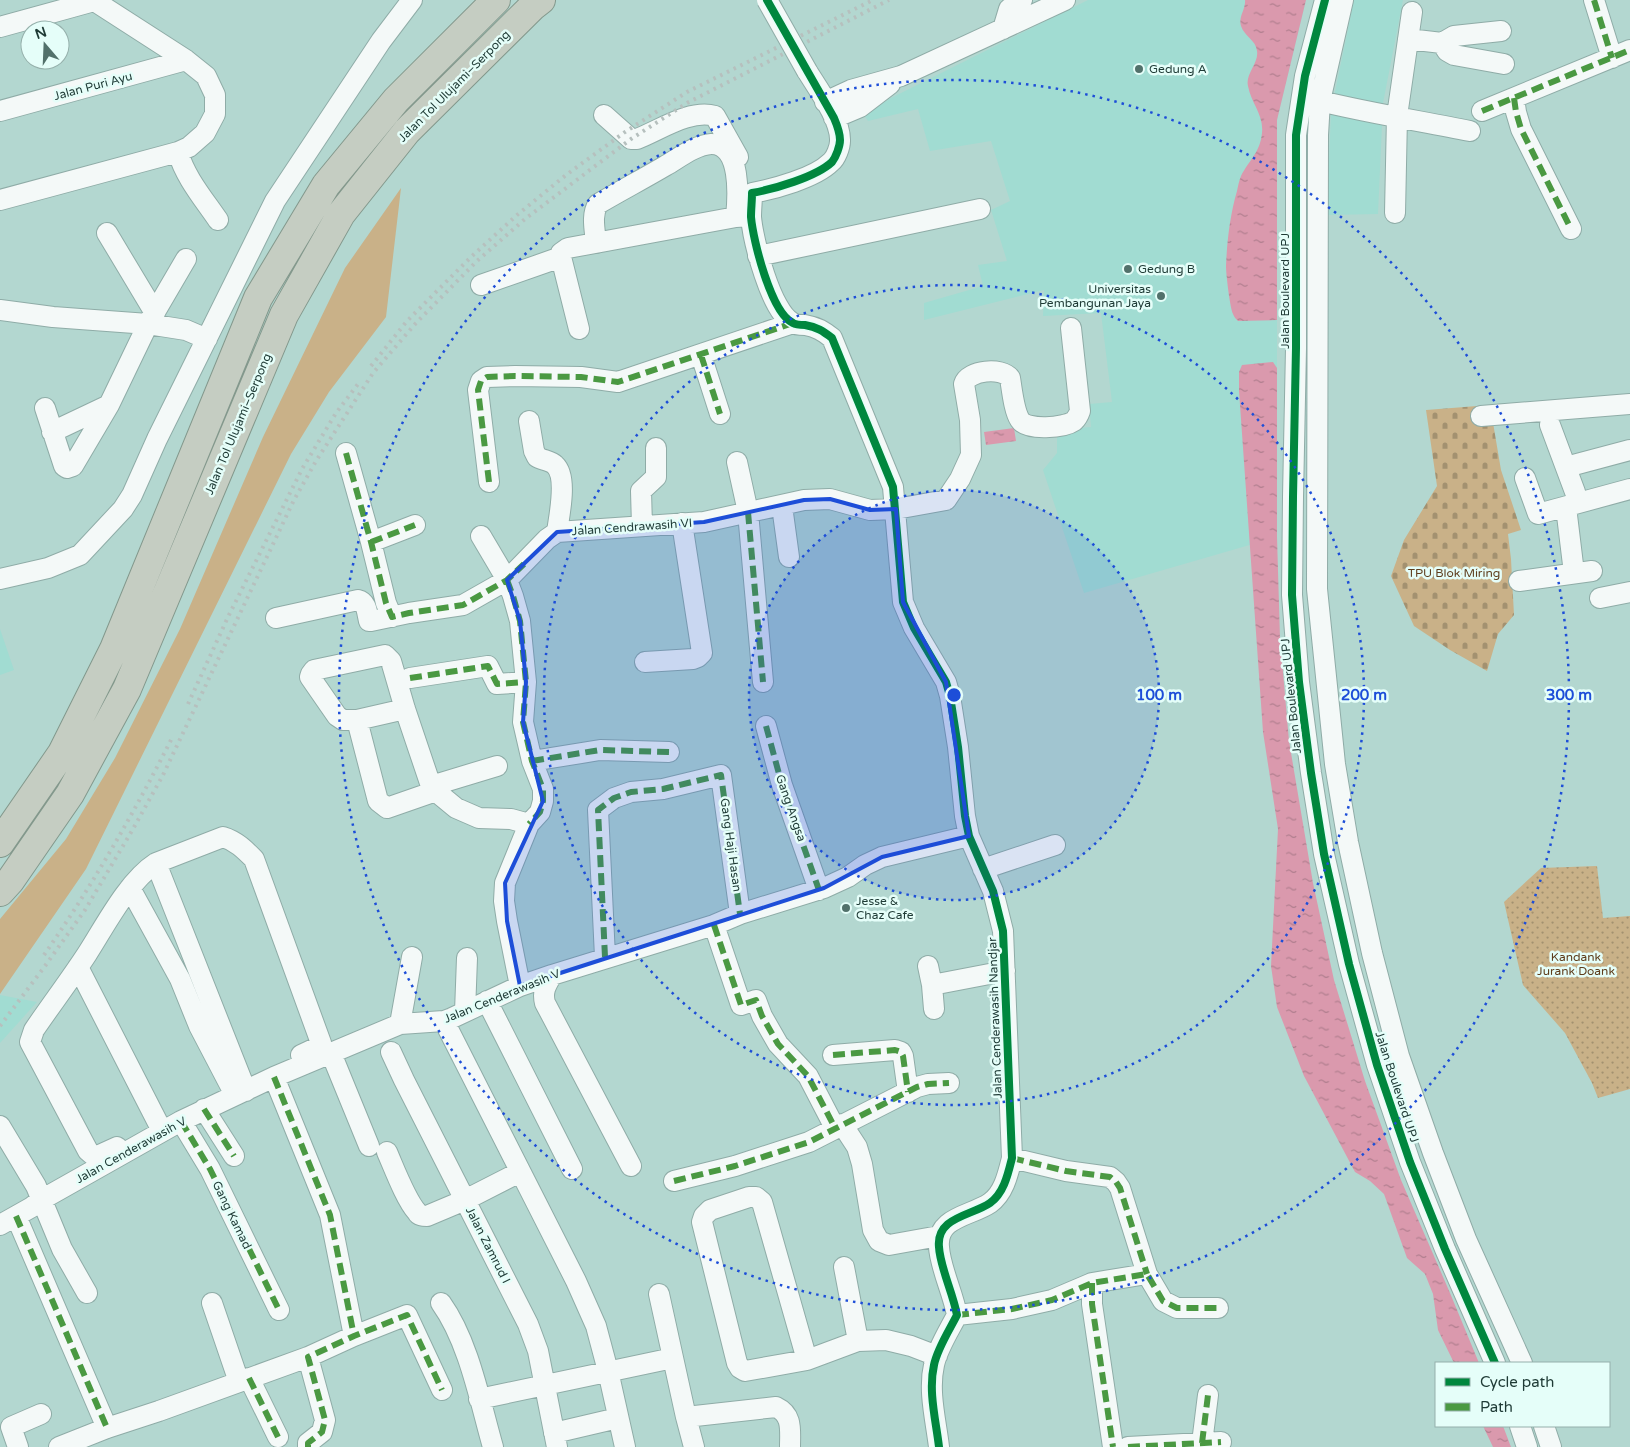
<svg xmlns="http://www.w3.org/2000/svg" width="1630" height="1447" font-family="'Varela Round',sans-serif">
<defs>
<pattern id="cemetery-stones" width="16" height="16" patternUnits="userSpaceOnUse" patternTransform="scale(1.25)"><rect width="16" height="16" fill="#c9b188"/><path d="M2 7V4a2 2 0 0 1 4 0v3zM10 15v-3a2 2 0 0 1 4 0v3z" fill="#a39170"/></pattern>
<pattern id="park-dots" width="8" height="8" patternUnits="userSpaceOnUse" patternTransform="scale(1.25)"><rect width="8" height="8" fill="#c9b188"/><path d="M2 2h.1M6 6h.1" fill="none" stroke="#a39170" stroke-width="1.8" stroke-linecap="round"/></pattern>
<pattern id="water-ripples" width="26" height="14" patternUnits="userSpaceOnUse" patternTransform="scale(1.25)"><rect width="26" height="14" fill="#da99ad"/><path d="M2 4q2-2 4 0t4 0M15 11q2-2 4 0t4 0" fill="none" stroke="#b07e8e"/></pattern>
</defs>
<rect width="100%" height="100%" fill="#b3d7d0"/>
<path fill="#a1dcd2" d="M 1088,0 L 1306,0 L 1277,120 L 1277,537 L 1084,593 L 1043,470 L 1057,453 L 1057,430 L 1091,427 L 1089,404 L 1112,402 L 1101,313 L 1043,316 L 1044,290 L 924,320 L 924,303 L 983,286 L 978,265 L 1007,261 L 991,210 L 1010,201 L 991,141 L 930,151 L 918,109 L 868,121 L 864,115 L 891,98 Z
M 1354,0 L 1403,0 L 1383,103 L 1378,214 L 1327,215 L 1331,111 Z
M 0,629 L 14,670 L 0,675 Z
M 0,995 L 37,1002 L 0,1043 Z"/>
<path fill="#c9b188" d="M 401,188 L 386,317 L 329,392 L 291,454 L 86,869 L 0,994 L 0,919 L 66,839 L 115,758 L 180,629 L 263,437 L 345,268 Z"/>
<path fill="url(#cemetery-stones)" d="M 1490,405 L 1501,470 L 1521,530 L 1508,534 L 1511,559 L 1514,615 L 1498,634 L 1487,671 L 1450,650 L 1414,626 L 1391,576 L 1404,540 L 1437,486 L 1426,410 Z"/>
<path fill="url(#park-dots)" d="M 1597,866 L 1603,918 L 1630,916 L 1630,1089 L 1598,1098 L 1592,1083 L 1565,1033 L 1523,985 L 1504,902 L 1541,868 Z"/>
<path fill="url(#water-ripples)" d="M 1245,0 L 1306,0 L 1277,120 L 1277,320 L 1238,321 C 1236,319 1234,317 1233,314 C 1230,308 1226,274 1226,266 C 1227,241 1230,215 1237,191 C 1238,186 1239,181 1241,176 C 1249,160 1260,153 1262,133 C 1264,115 1251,103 1248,86 C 1245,74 1259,63 1257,51 C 1256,40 1244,36 1241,26 C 1238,17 1246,9 1245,0 Z
M 1273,362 L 1277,368 L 1277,537 L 1280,638 L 1289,741 L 1313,883 L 1334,980 L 1365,1081 L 1401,1180 L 1450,1293 L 1479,1363 L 1454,1363 L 1438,1330 L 1433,1294 L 1425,1274 L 1407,1258 L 1384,1194 L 1370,1181 L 1355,1172 L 1304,1076 L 1277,1007 L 1271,966 L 1278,829 L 1263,732 L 1239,391 L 1239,372 L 1242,365 Z
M 1014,428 L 1016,441 L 986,445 L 984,432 Z
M 1483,1426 L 1503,1426 L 1511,1447 L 1493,1447 Z"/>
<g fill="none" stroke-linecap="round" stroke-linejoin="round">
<g stroke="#8faca7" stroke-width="22">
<path id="minor" d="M 1325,0 L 1305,76 L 1296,135 L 1296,348 L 1293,497 L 1292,595 L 1299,682 L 1311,773 L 1324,854 L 1349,964 L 1377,1065 L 1410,1162 L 1445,1249 L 1495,1363
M 1343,0 L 1320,101 L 1318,135 L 1317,589 L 1335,764 L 1348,842 L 1372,953 L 1399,1056 L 1433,1153 L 1466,1239 L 1522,1363
M 1594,0 L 1612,58
M 0,27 L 94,1
M 1003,29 L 1009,9 L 1022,0
M 1408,39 L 1442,43 L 1454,36 L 1501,31
M 1442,43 L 1447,51 L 1454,55 L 1504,64
M 807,71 C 818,89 841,120 840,141 C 840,147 836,158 831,162 C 815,178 774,189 752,193 C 752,201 751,209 751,217 C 753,240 771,313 793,323 C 796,325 802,325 805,325 C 817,327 823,331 832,338 L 893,487 L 903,602 L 914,628 L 946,682 L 950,696 L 958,747 L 965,816 L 969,836 L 993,891 L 1003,931 L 1012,1158 C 1008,1174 1004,1193 990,1203 C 971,1216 936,1217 939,1247 C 940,1267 953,1293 957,1315 C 950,1329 937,1349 934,1365 C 928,1391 936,1421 939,1447
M 1514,98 L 1516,112 L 1521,129 L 1571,229
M 1320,101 C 1369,113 1420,121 1470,131
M 825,102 L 851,90 L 901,76 L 1065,0
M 0,111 L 186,60
M 1482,111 L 1630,50
M 604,115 L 631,139 L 637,139 C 660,130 690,109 715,116 L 738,157
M 834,118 L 860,107 L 890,84
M 178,152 C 185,177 203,198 218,220
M 0,200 L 178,152 L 189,147 L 205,133 L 215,114 L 215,95 L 206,76 L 186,60 L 93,0
M 1395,213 L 1397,116 L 1412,12
M 107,233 L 155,313
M 596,243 C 595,230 591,215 598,204 C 620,191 643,179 665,166 C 679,158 695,145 711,144 C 742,143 738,198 736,217
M 758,256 L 980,209
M 561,257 L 579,329
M 481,285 L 561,257 L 561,253 L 568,248 L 736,217 L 751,216
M 0,310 L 53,317 L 148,324 L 186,330 L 207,339
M 701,355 L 720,414
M 45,408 L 64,466 L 67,468 L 73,466 L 109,405 L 148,324 L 186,259
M 1481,416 L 1630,404
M 529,421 L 534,451 L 537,457 C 542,460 551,461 555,465 C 568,477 559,516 557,532
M 1550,425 L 1575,492
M 52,432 L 109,405
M 346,453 L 371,542 L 386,603 L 392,617
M 737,462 L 748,512 L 763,682
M 1566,467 L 1630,450
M 1525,478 L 1538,514 L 1630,489
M 489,482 L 478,390 L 481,381 L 487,377 L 515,376 L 581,377 L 618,382 L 793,323
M 782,506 L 789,557
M 1566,507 L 1574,573
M 642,526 L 641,491 L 656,477 L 656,448
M 481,536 L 507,580 L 513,596 L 520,621 L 526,682 L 523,722 L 532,761 L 543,789 L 543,801 L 540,812 L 529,824 L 505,883 L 504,901 L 507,921 L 520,986
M 371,542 L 415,525
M 0,579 L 48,568 L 80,555 L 123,509 L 132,495 L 157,439 L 275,201 L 381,41 L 412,0
M 1519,581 L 1592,571
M 1600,598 L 1630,592
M 276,618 L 358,600 C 367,602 367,613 369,621 L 371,621 L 409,613 L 463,605 L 507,580 L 547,539 L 557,532 L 704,522 L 804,500 L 830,499 L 870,510 L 896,509 L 946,500 L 960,479 L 971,455 L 970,420 L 964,384 C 968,370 1002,367 1010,378 C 1012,390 1014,411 1020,420 C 1027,431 1064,428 1074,421 C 1077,418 1079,414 1080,411 L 1071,328
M 645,662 L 693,659 L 698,657 L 702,653 L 682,523
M 410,678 L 488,666 L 497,684 L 526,682
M 405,709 L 357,720 L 343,720 L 337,716 L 310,677 L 311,674 L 314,670 L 385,655 L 391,661 L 405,709 L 433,792
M 357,720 L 378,801 L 387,808 L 433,792 L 439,794 L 456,808 L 479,818 L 511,819 L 529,824
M 766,726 L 782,785 L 819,890
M 532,761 L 600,750 L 669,752
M 431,786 L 497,766
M 156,863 L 246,1091
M 983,869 L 1055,845
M 130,888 L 180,979 L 199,1026 L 234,1093
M 714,925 L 741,1005 L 756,1000 L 762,1016 L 778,1044 L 808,1076 L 835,1128
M 605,957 L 598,810 L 614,798 L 631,792 L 663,789 L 721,775 L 740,914
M 928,966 L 932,985 L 934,1009
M 78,967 L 159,1125
M 552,975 C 546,985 542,992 545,1003 L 631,1166
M 932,985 L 1005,971
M 487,1001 L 572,1169
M 465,1012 L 467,958
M 444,1021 L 576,1281 L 596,1326 L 608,1371 L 625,1447
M 400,1024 L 412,957
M 391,1052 L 404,1080 L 528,1324 L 538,1351 L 557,1447
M 331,1053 L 369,1146
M 833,1055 L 895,1050 L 901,1052 L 903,1056 L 908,1092
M 274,1077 L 330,1215 L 354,1336
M 204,1109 L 234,1156
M 181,1121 L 210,1169 L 279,1310
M 842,1124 L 857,1147 L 862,1164 L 873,1230 L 879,1241 L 889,1245 L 939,1236
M 0,1126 L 36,1186 L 62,1249 L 87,1293
M 117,1147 L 95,1157 L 88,1151 L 30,1042 L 34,1030 C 51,1005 70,980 87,954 C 105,926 128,881 156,863 L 223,837 C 236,841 244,849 254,859 L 321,1043 L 318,1047 L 301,1055
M 387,1152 C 394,1168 406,1200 417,1212 C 419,1216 423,1216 427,1216 L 465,1200 L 520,1172
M 1012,1158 L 1066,1171 L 1110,1177 L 1116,1182 L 1120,1188 L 1147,1274
M 674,1181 L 735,1166 L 809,1142 L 917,1087 L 928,1084 L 949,1083
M 16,1216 L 107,1428
M 0,1225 L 32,1207 L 41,1200 L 181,1121 L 274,1077 L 400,1024 L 444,1021 L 452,1018 L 520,986 L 552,975 L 714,925 L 740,914 L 824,888 L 848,877 L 865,865 L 882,857 L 969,836
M 844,1267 L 858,1341
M 1092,1283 L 1092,1304 L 1113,1447
M 659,1294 L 686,1417 L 694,1447
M 212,1303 L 239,1382
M 441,1303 C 469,1342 480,1402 493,1447
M 957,1315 L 1012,1309 L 1052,1300 L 1092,1283 L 1147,1274 L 1163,1301 L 1177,1308 L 1218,1308
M 807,1360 L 762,1202 L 756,1197 L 749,1197 L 710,1210 L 704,1216 L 702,1222 L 737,1363 L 740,1368 L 745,1371 L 807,1360 L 858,1341 L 886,1340 L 911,1346 L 937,1356
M 249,1378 L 278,1437
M 479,1399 L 673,1358
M 686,1417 L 776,1407 C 793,1415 790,1430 790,1447
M 1520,1426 L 1527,1447
M 1544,1426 L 1551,1447
M 554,1433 L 618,1418
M 1202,1443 L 1208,1395
M 18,1447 L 11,1427 L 41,1414
M 59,1447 L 107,1428 L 159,1411 L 308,1357 L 354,1336 L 407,1315 L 442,1390
M 308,1447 L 308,1443 L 322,1432 L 325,1420 L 308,1357
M 1128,1447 L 1221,1442"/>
</g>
<g stroke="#83988c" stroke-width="30">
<path id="highway" d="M 0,843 L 62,753 L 114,649 L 258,298 L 326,185 L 396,100 L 496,0
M 0,892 L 10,881 L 70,794 L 127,689 L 284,315 L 341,214 L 407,131 L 532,7 L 541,0"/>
</g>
<use href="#minor" stroke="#f4f9f8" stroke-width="20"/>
<use href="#highway" stroke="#c5cdc2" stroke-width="28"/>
<path stroke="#b6c0be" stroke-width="4" stroke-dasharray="2.5 5" stroke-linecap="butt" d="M 371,366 L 407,321 L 471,257 L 517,215 L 566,175 L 625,132 L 687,92 L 873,0
M 188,704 L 228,617 L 302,469 L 336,413 L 358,384
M 44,955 C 92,886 134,813 172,738
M 0,1026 L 45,966 L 85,910 L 133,829 L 163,775 L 294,500 L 316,461 L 373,373 L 416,323 L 477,261 L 525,219 L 631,139 L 687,103 L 889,0"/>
<g stroke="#8faca7" stroke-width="22" stroke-linecap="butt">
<path id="minor-bridge" d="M 767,0 L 807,71"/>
</g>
<use href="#minor-bridge" stroke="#f4f9f8" stroke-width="20"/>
<path stroke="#4a9942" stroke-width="6" stroke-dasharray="12 6" stroke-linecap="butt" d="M 1594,0 L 1612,58
M 1514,98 L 1516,112 L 1521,129 L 1571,229
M 1482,111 L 1630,50
M 701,355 L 720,414
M 346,453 L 371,542 L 386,603 L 392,617 L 409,613 L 463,605 L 507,580 L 524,564
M 489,482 L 478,390 L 481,381 L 487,377 L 515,376 L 581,377 L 618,382 L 793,323
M 748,512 L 763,682
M 371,542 L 415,525
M 507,580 L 513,596 L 520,621 L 526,682 L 523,722 L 532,761 L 543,789 L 543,801 L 540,812 L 529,824
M 410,678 L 488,666 L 497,684 L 526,682
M 766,726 L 782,785 L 819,890
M 532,761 L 600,750 L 669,752
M 714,925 L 741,1005 L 756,1000 L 762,1016 L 778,1044 L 808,1076 L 835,1128
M 605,957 L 598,810 L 614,798 L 631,792 L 663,789 L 721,775 L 740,914
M 833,1055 L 895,1050 L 901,1052 L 903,1056 L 908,1092
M 274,1077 L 330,1215 L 354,1336
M 204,1109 L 234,1156
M 181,1121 L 210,1169 L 279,1310
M 1012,1158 L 1066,1171 L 1110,1177 L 1116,1182 L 1120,1188 L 1147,1274
M 674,1181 L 735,1166 L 809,1142 L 917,1087 L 928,1084 L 949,1083
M 16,1216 L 107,1428
M 1092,1283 L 1092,1304 L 1113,1447
M 957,1315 L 1012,1309 L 1052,1300 L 1092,1283 L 1147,1274 L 1163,1301 L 1177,1308 L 1218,1308
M 249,1378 L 278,1437
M 1202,1443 L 1208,1395
M 308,1447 L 308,1443 L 322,1432 L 325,1420 L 308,1357 L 354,1336 L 407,1315 L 442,1390
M 1128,1447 L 1221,1442"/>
<g stroke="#e5fef9" stroke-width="11">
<path id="cycleway" d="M 767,0 L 834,118 C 837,125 840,132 840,140 C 840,146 836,157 832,162 C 816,177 774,189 752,193 C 752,201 751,209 751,217 C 753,240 771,313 793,323 C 796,325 802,325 805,325 C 817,327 823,331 832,338 L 893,487 L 903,602 L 914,628 L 946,682 L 950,696 L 958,747 L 965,816 L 969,836 L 993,891 L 1003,931 L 1012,1158 C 1008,1174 1004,1193 990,1203 C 971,1216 936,1217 939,1247 C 940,1267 953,1293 957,1315 C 950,1329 937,1349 934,1365 C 928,1391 936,1421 939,1447
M 1325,0 L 1305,76 L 1296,135 L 1296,348 L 1293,497 L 1292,595 L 1299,682 L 1311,773 L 1324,854 L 1349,964 L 1377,1065 L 1410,1162 L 1445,1249 L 1495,1363"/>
</g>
<use href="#cycleway" stroke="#00873e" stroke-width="8"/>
</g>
<path fill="#1d4ed8" fill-opacity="0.2" stroke="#1d4ed8" stroke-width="4" stroke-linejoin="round" d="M 830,499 L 870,510 L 896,509 L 903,602 L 946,682 L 969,836 L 882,857 L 824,888 L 520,986 L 507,921 L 505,883 L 543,801 L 523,722 L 526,682 L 520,621 L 507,580 L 557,532 L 704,522 L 804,500 Z"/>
<circle cx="954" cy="695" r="205" fill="#1d4ed8" fill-opacity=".12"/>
<g fill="none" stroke="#1d4ed8" stroke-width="2.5" stroke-dasharray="2.5 5">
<circle cx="954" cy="695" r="205"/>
<circle cx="954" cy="695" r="410"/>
<circle cx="954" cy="695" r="615"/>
</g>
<g fill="#52716b" stroke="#e5fef9" stroke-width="2">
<circle cx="1139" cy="69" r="5"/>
<circle cx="1128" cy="269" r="5"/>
<circle cx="1161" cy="296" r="5"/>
<circle cx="846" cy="908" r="5"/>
</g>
<g text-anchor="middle" stroke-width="5" stroke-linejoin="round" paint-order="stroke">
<g font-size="12" fill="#1e3a35" stroke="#e5fef9" text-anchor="start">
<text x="1149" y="73">Gedung A</text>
<text x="1138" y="273">Gedung B</text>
<text x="1151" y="293" text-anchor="end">Universitas<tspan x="1151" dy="14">Pembangunan Jaya</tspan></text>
<text x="856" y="905">Jesse &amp;<tspan x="856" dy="14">Chaz Cafe</tspan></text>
</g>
<g font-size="12" fill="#1e3a35" stroke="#e5fef9">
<text transform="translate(93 86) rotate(-15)" y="4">Jalan Puri Ayu</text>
<text transform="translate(454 86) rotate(-45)" y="4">Jalan Tol Ulujami–Serpong</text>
<text transform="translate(1285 291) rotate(-90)" y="4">Jalan Boulevard UPJ</text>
<text transform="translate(238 424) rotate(-67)" y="4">Jalan Tol Ulujami–Serpong</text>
<text transform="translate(632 527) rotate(-4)" y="4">Jalan Cendrawasih VI</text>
<text transform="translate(1291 696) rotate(-96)" y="4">Jalan Boulevard UPJ</text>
<text transform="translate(791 808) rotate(71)" y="4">Gang Angsa</text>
<text transform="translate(731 845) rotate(82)" y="4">Gang Haji Hasan</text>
<text transform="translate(502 996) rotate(-22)" y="4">Jalan Cenderawasih V</text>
<text transform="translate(995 1018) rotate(-92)" y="4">Jalan Cenderawasih Nandjar</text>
<text transform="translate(1397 1087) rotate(72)" y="4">Jalan Boulevard UPJ</text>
<text transform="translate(131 1150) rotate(-29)" y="4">Jalan Cenderawasih V</text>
<text transform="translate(232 1215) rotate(64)" y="4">Gang Kamad</text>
<text transform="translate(488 1245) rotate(63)" y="4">Jalan Zamrud I</text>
</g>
<g font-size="12" fill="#5e3d1c" stroke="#e5fef9">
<text x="1454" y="577">TPU Blok Miring</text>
<text x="1576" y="961">Kandank<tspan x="1576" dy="14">Jurank Doank</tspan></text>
</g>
</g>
<circle cx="954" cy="695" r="8" fill="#1d4ed8" stroke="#e5fef9" stroke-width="2.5"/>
<g font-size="15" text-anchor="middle" font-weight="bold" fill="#1d4ed8" stroke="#e5fef9" stroke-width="5" stroke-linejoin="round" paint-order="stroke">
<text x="1159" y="700">100 m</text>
<text x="1364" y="700">200 m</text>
<text x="1569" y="700">300 m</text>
</g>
<rect x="1435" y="1362" width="175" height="65" fill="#e5fef9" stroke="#95b0ab"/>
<rect x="1445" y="1378" width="25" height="8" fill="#00873e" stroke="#95b0ab"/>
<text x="1480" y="1387" font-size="15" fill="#1e3a35">Cycle path</text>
<rect x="1445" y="1403" width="25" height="8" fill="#4a9942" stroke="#95b0ab"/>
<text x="1480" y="1412" font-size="15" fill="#1e3a35">Path</text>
<g transform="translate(45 45) rotate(341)"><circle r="24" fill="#e5fef9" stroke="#95b0ab"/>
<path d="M0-4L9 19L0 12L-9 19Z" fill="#52716b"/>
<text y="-8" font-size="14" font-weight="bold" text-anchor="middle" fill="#1e3a35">N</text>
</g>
</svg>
